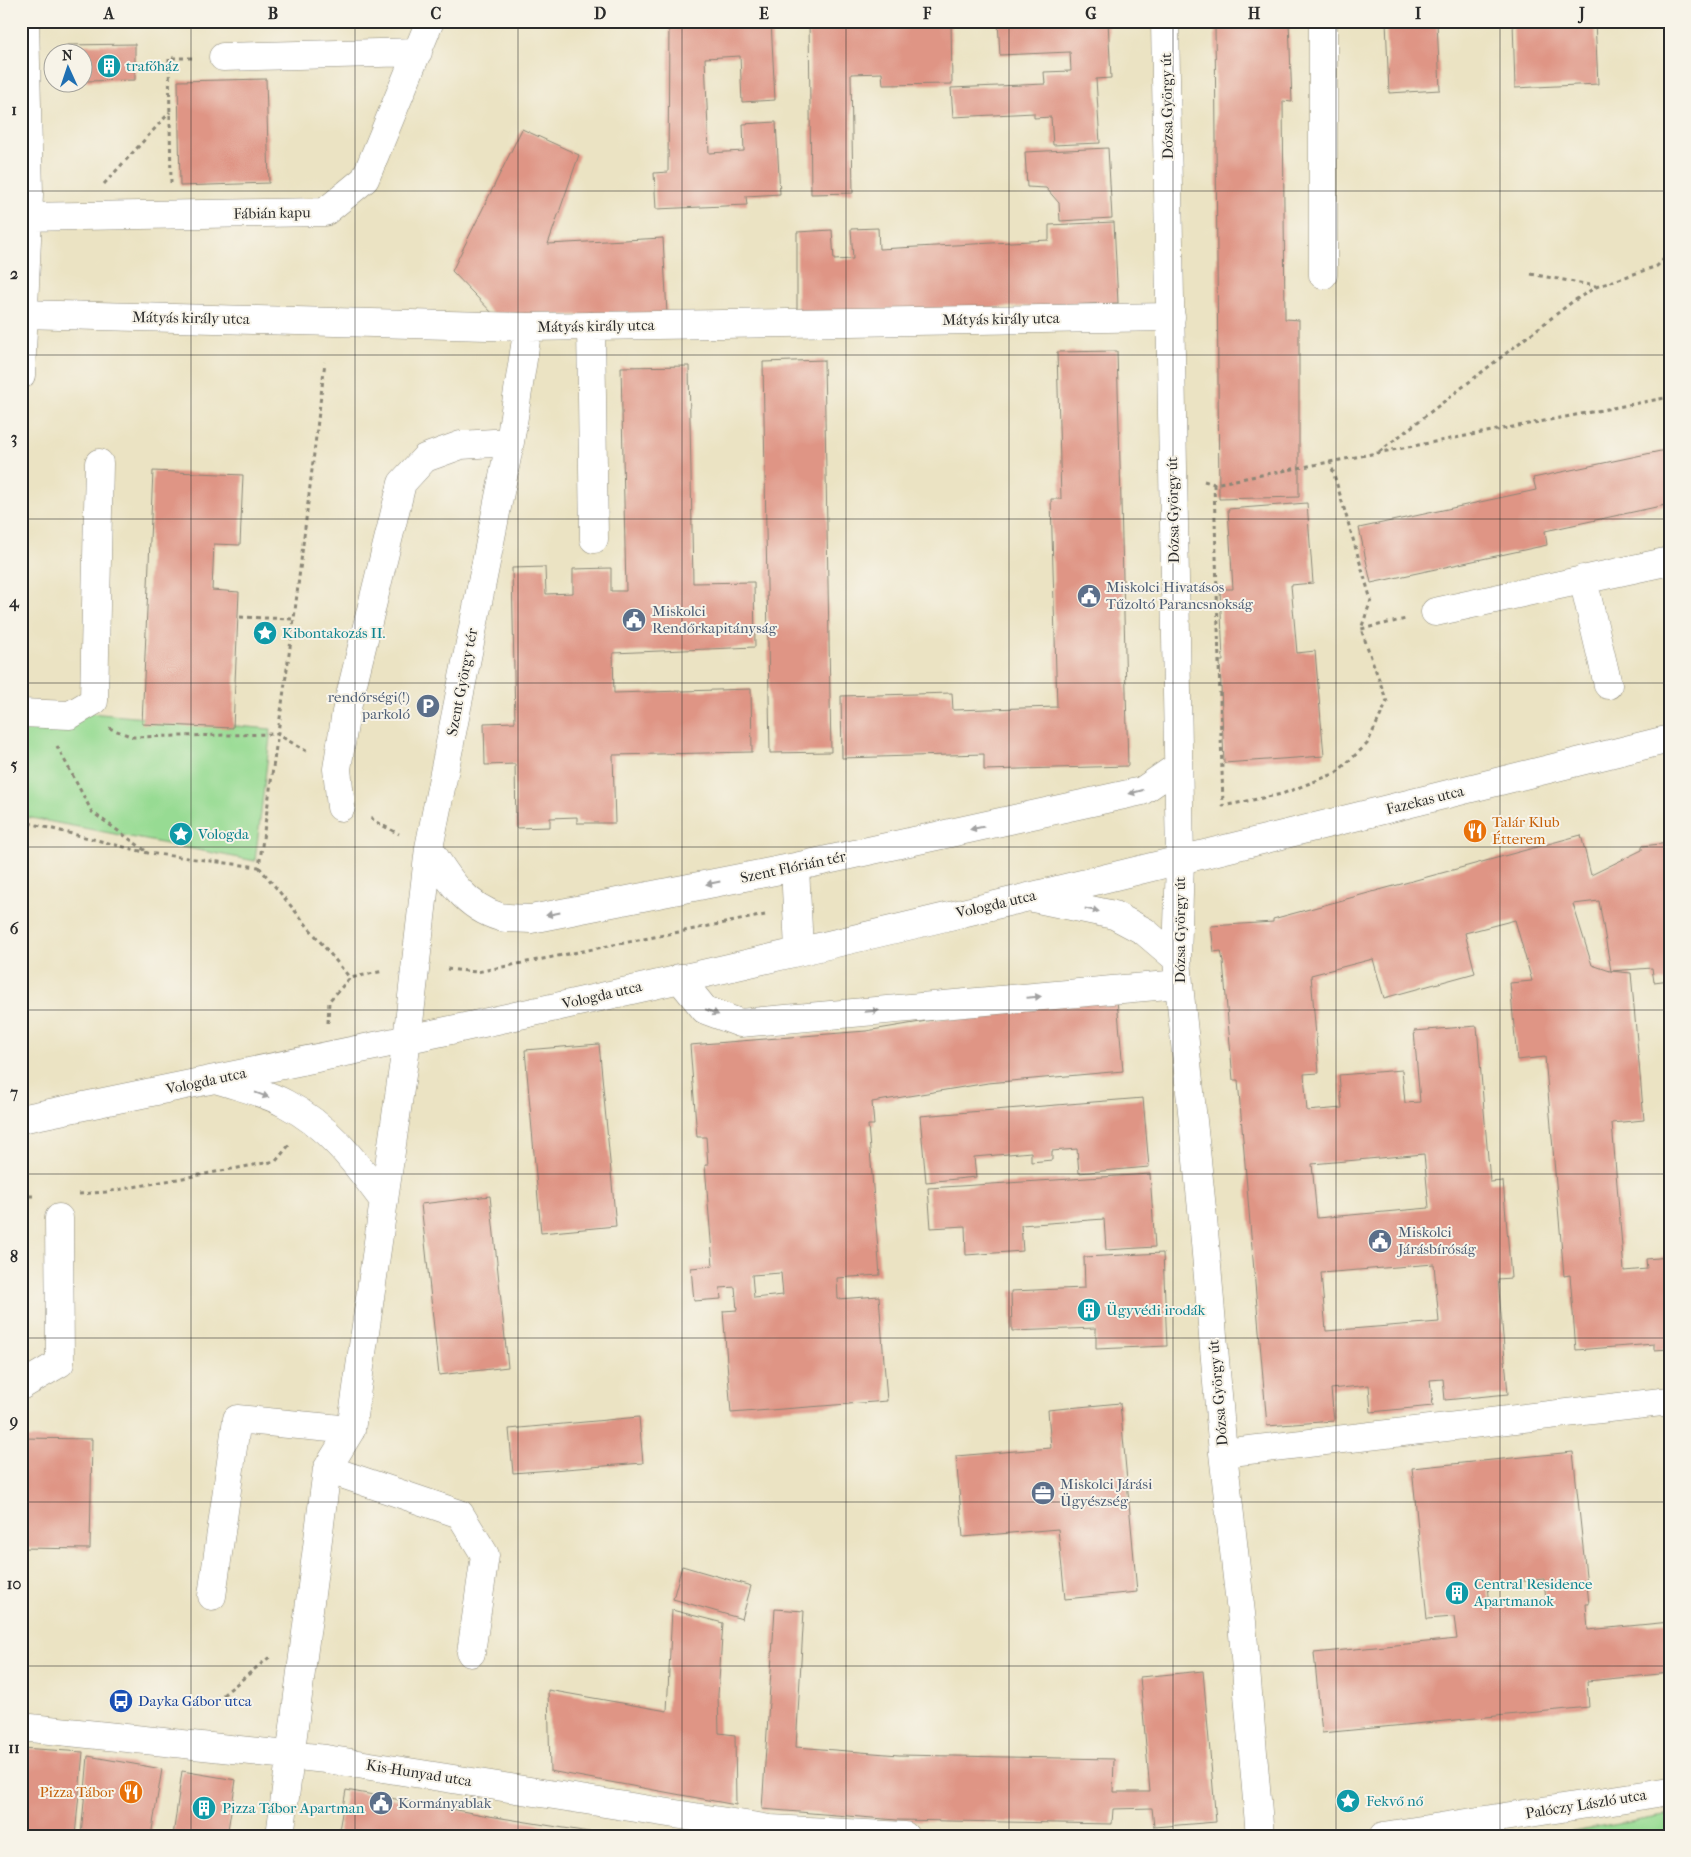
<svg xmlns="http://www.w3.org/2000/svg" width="1691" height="1857" font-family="'IM FELL French Canon',serif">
<rect width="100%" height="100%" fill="#f7f3e8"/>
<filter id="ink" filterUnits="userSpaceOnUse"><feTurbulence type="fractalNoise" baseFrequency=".02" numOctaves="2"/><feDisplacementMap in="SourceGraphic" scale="10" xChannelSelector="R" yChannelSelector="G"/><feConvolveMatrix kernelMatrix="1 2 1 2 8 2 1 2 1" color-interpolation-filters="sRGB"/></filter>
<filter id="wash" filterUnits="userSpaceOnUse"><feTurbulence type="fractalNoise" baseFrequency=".0096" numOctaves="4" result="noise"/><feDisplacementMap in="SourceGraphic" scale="20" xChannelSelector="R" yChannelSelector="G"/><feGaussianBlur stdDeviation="1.12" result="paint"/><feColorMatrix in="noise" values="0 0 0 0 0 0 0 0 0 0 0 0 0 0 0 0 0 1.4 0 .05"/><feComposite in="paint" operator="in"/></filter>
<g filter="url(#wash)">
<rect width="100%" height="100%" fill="#ebe3c3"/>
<path fill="#97db93" stroke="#61835f" d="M 21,707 L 271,729 L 255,861 L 21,816 Z
M 1670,1815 L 1670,1836 L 1550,1836 Z"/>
<g id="blocks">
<path fill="#df9585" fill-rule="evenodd" d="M 669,21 L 771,21 L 775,100 L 742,102 L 740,56 L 705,58 L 709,153 L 744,151 L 743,124 L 776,122 L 780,194 L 746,196 L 747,205 L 656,209 L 654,173 L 668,172 Z
M 809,21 L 951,21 L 952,84 L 883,85 L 882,73 L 851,74 L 853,193 L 811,194 Z
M 998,21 L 1108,21 L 1111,78 L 1096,79 L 1100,143 L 1053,145 L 1051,117 L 1034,118 L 1034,113 L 953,117 L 951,88 L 1045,84 L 1044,72 L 1071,71 L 1070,52 L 1000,55 Z
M 1215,21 L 1289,21 L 1292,102 L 1283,101 L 1285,319 L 1299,320 L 1299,497 L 1219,499 Z
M 1386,21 L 1437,21 L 1440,90 L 1389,93 Z
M 1513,21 L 1595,21 L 1598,84 L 1515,88 Z
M 135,44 L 135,80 L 82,81 L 82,52 L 67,52 L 67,45 Z
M 266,79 L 269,183 L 180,186 L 178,81 Z
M 522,129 L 579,155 L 548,244 L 663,238 L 667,314 L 495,316 L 452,271 Z
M 1108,148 L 1112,218 L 1060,221 L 1059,203 L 1046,188 L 1027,187 L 1025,152 Z
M 1114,222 L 1118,303 L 797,315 L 797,232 L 832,230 L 834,260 L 853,259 L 851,229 L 878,228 L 879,249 L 1049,240 L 1049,225 Z
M 1117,351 L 1128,766 L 984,770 L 984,754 L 842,758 L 841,696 L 952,693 L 953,710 L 1057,707 L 1051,499 L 1061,499 L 1057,352 Z
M 824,360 L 831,752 L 770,753 L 763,362 Z
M 689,366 L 693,583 L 754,582 L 755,647 L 613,653 L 614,693 L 751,689 L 752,752 L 613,755 L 615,823 L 577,823 L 577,817 L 550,818 L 550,827 L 516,828 L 515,764 L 485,765 L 484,723 L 515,722 L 512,568 L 545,567 L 546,594 L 573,593 L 573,569 L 611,568 L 611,591 L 626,591 L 621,367 Z
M 1670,449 L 1670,504 L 1545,531 L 1547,545 L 1371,583 L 1359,528 L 1536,490 L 1533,478 Z
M 153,471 L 243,475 L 240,545 L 214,544 L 212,590 L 239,592 L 233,728 L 142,724 Z
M 1307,503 L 1313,583 L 1291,585 L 1297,653 L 1315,651 L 1324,756 L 1224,763 L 1220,661 L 1223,661 L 1220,589 L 1233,589 L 1228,509 Z
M 1581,835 L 1591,875 L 1642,850 L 1642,846 L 1670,843 L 1670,980 L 1654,982 L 1652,968 L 1611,971 L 1599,901 L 1573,904 L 1592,965 L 1610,971 L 1631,973 L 1644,1120 L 1612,1123 L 1624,1271 L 1647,1269 L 1646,1259 L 1670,1257 L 1670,1349 L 1654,1350 L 1654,1344 L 1576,1350 L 1570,1275 L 1564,1276 L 1545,1057 L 1517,1060 L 1510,983 L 1532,981 L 1515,920 L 1465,933 L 1475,973 L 1384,998 L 1373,959 L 1311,975 L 1319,1073 L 1304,1074 L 1307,1111 L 1342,1108 L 1339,1075 L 1402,1070 L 1405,1103 L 1420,1102 L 1414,1031 L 1477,1026 L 1490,1182 L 1503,1181 L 1511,1278 L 1498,1279 L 1508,1394 L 1445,1400 L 1443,1379 L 1430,1380 L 1433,1406 L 1371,1412 L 1369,1385 L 1331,1389 L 1334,1421 L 1267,1426 L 1238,1080 L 1233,1080 L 1223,961 L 1221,951 L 1214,952 L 1211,926 L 1273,922 L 1273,919 ZM 1424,1154 L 1429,1208 L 1317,1218 L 1312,1164 ZM 1434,1264 L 1439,1322 L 1326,1331 L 1321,1273 Z
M 1117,999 L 1123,1071 L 988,1083 L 872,1102 L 874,1125 L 868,1125 L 880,1275 L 837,1278 L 838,1299 L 879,1296 L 887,1401 L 731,1413 L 723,1311 L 737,1310 L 735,1287 L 720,1288 L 721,1299 L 694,1301 L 691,1268 L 713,1266 L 705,1165 L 708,1165 L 706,1137 L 697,1137 L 690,1045 L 866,1031 L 981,1012 ZM 781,1273 L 783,1295 L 754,1298 L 752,1275 Z
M 599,1044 L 616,1226 L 541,1233 L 525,1050 Z
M 1143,1098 L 1149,1167 L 1079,1173 L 1077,1149 L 1052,1151 L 1052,1160 L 1031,1162 L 1031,1152 L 974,1157 L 976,1177 L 926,1182 L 920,1116 Z
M 1150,1174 L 1155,1247 L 1106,1250 L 1104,1219 L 1021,1225 L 1023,1251 L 966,1255 L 965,1226 L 931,1228 L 928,1188 Z
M 490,1196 L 508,1367 L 439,1375 L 421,1204 Z
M 1163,1253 L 1167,1346 L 1096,1349 L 1096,1328 L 1012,1331 L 1011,1291 L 1085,1288 L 1084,1257 Z
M 1120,1403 L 1137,1592 L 1065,1599 L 1058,1529 L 963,1537 L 956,1456 L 1051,1448 L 1048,1410 Z
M 639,1417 L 643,1463 L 513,1473 L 509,1429 Z
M 21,1438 L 92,1439 L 90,1549 L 21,1548 Z
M 1573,1452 L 1589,1604 L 1586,1604 L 1588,1630 L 1670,1622 L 1670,1673 L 1587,1681 L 1589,1707 L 1322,1733 L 1314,1653 L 1457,1639 L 1454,1617 L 1427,1619 L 1412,1468 ZM 1544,1579 L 1546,1601 L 1490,1607 L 1488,1585 Z
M 682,1566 L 751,1586 L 742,1619 L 673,1599 Z
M 775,1609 L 804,1611 L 796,1747 L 899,1755 L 1114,1759 L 1113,1792 L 1150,1792 L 1140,1677 L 1203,1671 L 1216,1822 L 1154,1827 L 1152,1808 L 1113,1809 L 1112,1824 L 897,1820 L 762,1809 Z
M 672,1610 L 723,1623 L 718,1695 L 719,1733 L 735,1735 L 736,1805 L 550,1771 L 548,1690 L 667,1711 Z
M 21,1748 L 83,1752 L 75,1836 L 21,1834 Z
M 88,1756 L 162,1769 L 151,1836 L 81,1836 Z
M 182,1771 L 236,1780 L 227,1836 L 173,1836 Z
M 346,1790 L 489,1816 L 614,1836 L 338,1836 Z"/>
</g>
</g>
<g filter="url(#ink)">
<use href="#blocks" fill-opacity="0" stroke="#8b8777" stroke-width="1"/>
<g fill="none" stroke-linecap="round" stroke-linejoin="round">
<g stroke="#8b8777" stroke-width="29">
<path id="minor" d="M 1165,21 L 1180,860 L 1177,959 L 1179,984 L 1203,1219 L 1223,1453 L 1242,1622 L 1260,1836
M 223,57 L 418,52
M 21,217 L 325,212 L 365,179 L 430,21
M 1323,275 L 1323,21
M 21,314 L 528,327 L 1171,317
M 591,326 L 594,539
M 21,375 L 29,194 L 25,21
M 1583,579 L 1608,685
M 1435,612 L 1670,561
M 21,713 L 70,715 L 94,701 L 99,463
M 341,807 L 337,769 L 346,712 L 402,483 L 425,458 L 461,445 L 510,442
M 429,848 C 447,877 465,907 500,917 C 509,919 521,918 531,919 L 795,867 L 1142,791 L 1177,767
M 795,867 L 799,950
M 1033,898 L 1114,915 L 1144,931 L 1177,959
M 679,978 L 705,1010 L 740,1023 L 1179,984
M 216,1079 C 239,1087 265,1092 286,1104 C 330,1127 355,1162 384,1201
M 21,1119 C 149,1092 277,1067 404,1040 C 828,950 1249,843 1670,739
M 21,1386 L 60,1363 L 59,1218
M 1223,1453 L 1670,1401
M 327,1469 L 460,1514 L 485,1555 L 471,1653
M 212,1596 L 237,1419 L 351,1430
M 21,1727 L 326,1759 L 770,1829 L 905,1836
M 280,1836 L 327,1469 L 351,1430 L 407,1040 L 429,848 L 510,442 L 528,327
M 1383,1836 L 1670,1791"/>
</g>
<path stroke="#8b8777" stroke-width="3" stroke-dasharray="4 4" stroke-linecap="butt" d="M 171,183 L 169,58 L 193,58
M 104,184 L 170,112
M 1531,274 L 1596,286
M 1379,452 L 1572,302 L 1596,287 L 1657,266 L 1670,253
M 1330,461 L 1371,600 L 1361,629 L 1406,619
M 1204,481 L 1214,484 L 1670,397
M 1214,484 L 1223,806 L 1282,794 L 1336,773 L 1367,744 L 1387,702 L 1361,629
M 240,617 L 294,619
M 109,728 L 133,737 L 277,734 L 308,752
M 57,746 L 92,812 L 146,851
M 371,817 L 374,821 L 399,834
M 21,821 L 148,853 L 259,867 L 294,619 L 325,362
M 259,867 L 350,978
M 447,969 L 477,972 L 765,915
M 328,1023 L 329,1001 L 350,978 L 384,971
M 79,1194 L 106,1192 L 276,1161 L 290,1144
M 21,1196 L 36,1196
M 223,1695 L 272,1655"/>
<use href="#minor" stroke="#fff" stroke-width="28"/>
</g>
<defs><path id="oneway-solid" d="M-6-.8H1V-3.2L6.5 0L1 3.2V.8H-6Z" transform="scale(1.25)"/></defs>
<g fill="#a0a0a0">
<use href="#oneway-solid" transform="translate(1136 792) rotate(165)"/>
<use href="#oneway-solid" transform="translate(977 828) rotate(168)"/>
<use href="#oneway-solid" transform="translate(713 883) rotate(169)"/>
<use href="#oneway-solid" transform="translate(1092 910) rotate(12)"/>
<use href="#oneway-solid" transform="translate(553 914) rotate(169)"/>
<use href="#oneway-solid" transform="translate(1034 997) rotate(-5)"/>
<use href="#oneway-solid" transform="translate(872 1011) rotate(-5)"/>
<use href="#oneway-solid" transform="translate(712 1012) rotate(23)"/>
<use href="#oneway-solid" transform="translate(262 1095) rotate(20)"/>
</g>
</g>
<path fill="none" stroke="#2b2b2b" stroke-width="1" stroke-opacity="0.55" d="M 191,21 L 191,1836M 355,21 L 355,1836M 518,21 L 518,1836M 682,21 L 682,1836M 846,21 L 846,1836M 1009,21 L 1009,1836M 1173,21 L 1173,1836M 1336,21 L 1336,1836M 1500,21 L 1500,1836M 21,191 L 1670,191M 21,355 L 1670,355M 21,519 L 1670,519M 21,683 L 1670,683M 21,847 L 1670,847M 21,1010 L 1670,1010M 21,1174 L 1670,1174M 21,1338 L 1670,1338M 21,1502 L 1670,1502M 21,1666 L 1670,1666"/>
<defs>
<g id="building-disc" transform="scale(1.25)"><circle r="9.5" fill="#0f9aa8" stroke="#f7f3e8"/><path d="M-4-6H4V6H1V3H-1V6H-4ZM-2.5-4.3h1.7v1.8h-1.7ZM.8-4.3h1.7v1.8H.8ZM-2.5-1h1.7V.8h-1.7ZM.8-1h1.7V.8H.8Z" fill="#fff"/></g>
<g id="civic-disc" transform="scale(1.25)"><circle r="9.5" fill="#5c6f8a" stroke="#f7f3e8"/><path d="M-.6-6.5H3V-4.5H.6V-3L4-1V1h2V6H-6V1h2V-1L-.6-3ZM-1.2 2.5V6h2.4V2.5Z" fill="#fff"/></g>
<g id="sight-disc" transform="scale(1.25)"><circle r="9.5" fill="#0f9aa8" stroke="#f7f3e8"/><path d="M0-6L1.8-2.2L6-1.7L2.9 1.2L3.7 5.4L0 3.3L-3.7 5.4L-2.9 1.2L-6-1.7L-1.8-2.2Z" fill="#fff"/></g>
<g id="parking-disc" transform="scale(1.25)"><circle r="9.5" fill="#5c6f8a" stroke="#f7f3e8"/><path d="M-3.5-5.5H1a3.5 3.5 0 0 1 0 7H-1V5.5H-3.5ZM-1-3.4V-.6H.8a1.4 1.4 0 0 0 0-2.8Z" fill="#fff"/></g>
<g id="restaurant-disc" transform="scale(1.25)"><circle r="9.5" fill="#e8710a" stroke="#f7f3e8"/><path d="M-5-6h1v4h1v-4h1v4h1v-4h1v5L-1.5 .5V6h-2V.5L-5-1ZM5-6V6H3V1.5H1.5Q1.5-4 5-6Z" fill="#fff"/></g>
<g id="office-disc" transform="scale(1.25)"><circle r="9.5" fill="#5c6f8a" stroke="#f7f3e8"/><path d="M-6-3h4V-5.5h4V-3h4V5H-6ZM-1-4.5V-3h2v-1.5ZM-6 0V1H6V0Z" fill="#fff"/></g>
<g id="bus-disc" transform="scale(1.25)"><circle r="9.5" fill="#1a4fb4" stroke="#f7f3e8"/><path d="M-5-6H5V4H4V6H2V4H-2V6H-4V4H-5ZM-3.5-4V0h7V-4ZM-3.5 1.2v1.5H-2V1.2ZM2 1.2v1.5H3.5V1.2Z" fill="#fff"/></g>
</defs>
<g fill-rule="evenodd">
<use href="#building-disc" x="109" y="66"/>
<use href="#civic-disc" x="1089" y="596"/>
<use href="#civic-disc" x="634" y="620"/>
<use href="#sight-disc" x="265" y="633"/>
<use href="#parking-disc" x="428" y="706"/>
<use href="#restaurant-disc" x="1475" y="831"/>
<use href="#sight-disc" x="181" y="834"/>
<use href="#civic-disc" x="1380" y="1241"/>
<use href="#building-disc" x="1089" y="1310"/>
<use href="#office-disc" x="1043" y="1493"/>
<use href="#building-disc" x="1457" y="1593"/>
<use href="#bus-disc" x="121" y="1701"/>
<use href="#restaurant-disc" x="131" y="1792"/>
<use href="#sight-disc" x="1348" y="1801"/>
<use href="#civic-disc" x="381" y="1803"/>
<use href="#building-disc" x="204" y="1808"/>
</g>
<g text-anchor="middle" stroke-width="4" stroke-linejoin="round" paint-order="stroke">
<g font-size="15" fill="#0d838f" stroke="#f7f3e8" text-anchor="start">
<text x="126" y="71">trafóház</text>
<text x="282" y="638">Kibontakozás II.</text>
<text x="198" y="839">Vologda</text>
<text x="1106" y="1315">Ügyvédi irodák</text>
<text x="1474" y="1589">Central Residence<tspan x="1474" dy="17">Apartmanok</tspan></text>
<text x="1366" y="1806">Fekvő nő</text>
<text x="222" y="1813">Pizza Tábor Apartman</text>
</g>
<g font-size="15" fill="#2b2b2b" stroke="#f7f3e8">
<text transform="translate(1167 106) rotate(-91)" y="5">Dózsa György út</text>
<text transform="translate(272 213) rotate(-1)" y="5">Fábián kapu</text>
<text transform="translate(191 318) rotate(1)" y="5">Mátyás király utca</text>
<text transform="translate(1001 319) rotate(-1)" y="5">Mátyás király utca</text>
<text transform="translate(596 326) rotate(-1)" y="5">Mátyás király utca</text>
<text transform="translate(1173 510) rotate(-91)" y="5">Dózsa György út</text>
<text transform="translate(462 682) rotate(-79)" y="5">Szent György tér</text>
<text transform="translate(1425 800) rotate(-14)" y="5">Fazekas utca</text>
<text transform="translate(793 867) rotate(-12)" y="5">Szent Flórián tér</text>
<text transform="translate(996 904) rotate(-13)" y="5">Vologda utca</text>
<text transform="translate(1180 930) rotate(-90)" y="5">Dózsa György út</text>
<text transform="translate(602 995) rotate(-13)" y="5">Vologda utca</text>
<text transform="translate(206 1081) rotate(-12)" y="5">Vologda utca</text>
<text transform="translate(1218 1393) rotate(-95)" y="5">Dózsa György út</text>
<text transform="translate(419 1773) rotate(9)" y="5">Kis-Hunyad utca</text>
<text transform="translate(1586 1804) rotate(-9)" y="5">Palóczy László utca</text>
</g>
<g font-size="15" fill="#4e5e75" stroke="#f7f3e8" text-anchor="start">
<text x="1106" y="592">Miskolci Hivatásos<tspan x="1106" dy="17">Tűzoltó Parancsnokság</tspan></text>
<text x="652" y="616">Miskolci<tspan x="652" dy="17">Rendőrkapitányság</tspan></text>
<text x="410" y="702" text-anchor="end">rendőrségi(!)<tspan x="410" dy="17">parkoló</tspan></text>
<text x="1398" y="1237">Miskolci<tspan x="1398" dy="17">Járásbíróság</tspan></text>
<text x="1060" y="1489">Miskolci Járási<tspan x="1060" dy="17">Ügyészség</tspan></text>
<text x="398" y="1808">Kormányablak</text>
</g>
<g font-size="15" fill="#c56008" stroke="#f7f3e8" text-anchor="start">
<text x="1492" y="827">Talár Klub<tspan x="1492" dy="17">Étterem</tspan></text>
<text x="114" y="1797" text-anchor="end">Pizza Tábor</text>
</g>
<g font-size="15" fill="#164399" stroke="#f7f3e8" text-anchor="start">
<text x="138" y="1706">Dayka Gábor utca</text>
</g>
</g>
<rect width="1691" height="1857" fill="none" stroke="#f7f3e8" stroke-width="55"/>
<g transform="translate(68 68) rotate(357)"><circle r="24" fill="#f7f3e8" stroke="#a5a39c"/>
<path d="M0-4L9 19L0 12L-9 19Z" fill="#1f6fb2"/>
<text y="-8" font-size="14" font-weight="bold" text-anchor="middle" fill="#2b2b2b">N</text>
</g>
<rect x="28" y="28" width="1636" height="1802" fill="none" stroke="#2b2b2b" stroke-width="2"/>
<g font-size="16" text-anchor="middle" font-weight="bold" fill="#2b2b2b">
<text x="109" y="19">A</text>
<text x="273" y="19">B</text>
<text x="436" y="19">C</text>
<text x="600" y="19">D</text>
<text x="764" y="19">E</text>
<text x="927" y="19">F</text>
<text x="1091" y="19">G</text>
<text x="1254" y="19">H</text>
<text x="1418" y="19">I</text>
<text x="1582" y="19">J</text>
<text x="14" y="115">1</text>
<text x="14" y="279">2</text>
<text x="14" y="443">3</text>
<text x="14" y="607">4</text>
<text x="14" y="770">5</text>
<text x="14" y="934">6</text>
<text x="14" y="1098">7</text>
<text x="14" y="1262">8</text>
<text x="14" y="1426">9</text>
<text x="14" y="1589">10</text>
<text x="14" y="1753">11</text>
</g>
</svg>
